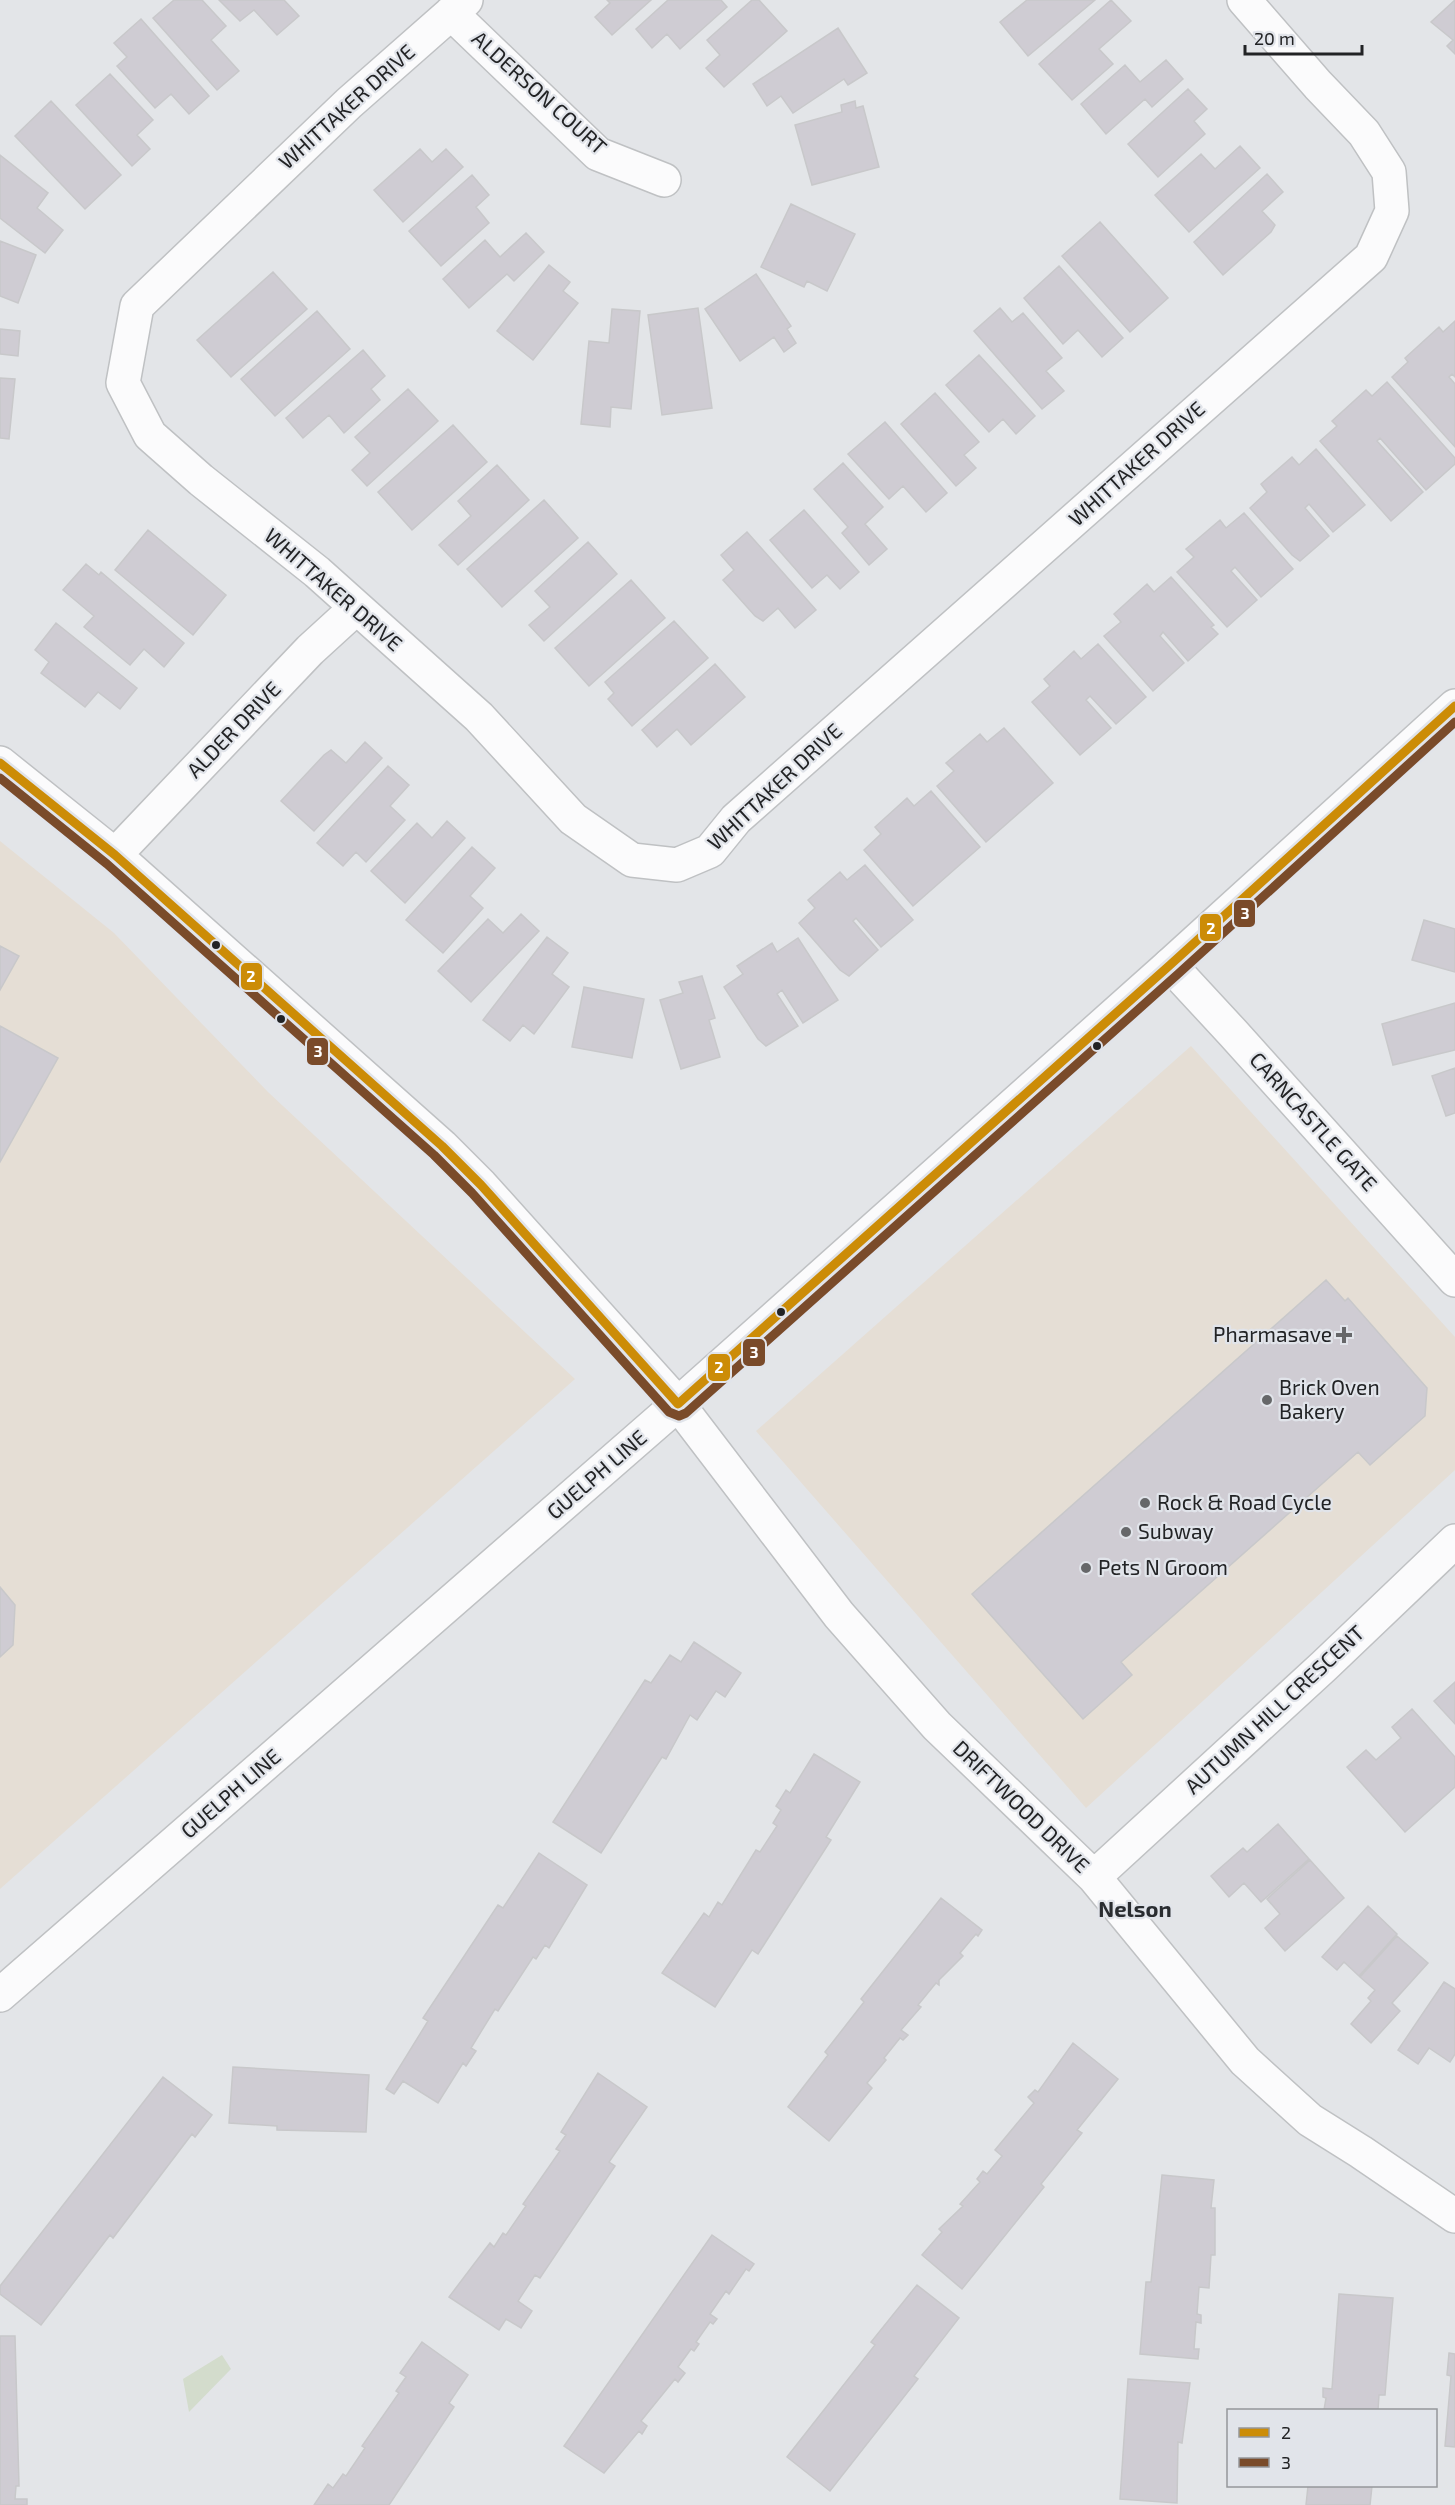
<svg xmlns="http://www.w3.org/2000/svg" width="1455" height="2505" font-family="'Exo 2',sans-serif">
<rect width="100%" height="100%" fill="#e3e5e8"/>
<path fill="#e5ded5" d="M 0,841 L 114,933 L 268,1092 L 575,1379 L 0,1889 Z
M 1191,1046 L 1455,1337 L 1455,1470 L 1086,1808 L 756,1431 Z"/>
<path fill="#d3dccc" d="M 222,2355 L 231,2369 L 189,2412 L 183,2379 Z"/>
<path fill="#cfccd3" stroke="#c8c8ca" stroke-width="1.5" d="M 174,0 L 202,0 L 226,26 L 211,40 L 239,71 L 217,90 L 153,18 Z
M 219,0 L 284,0 L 299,16 L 277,35 L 254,10 L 240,21 Z
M 607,0 L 651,0 L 612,35 L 595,17 L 610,3 Z
M 668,0 L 721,0 L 727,7 L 680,49 L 667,34 L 652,48 L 636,29 Z
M 752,0 L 759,0 L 787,31 L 724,87 L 706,68 L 720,55 L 707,40 Z
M 1027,0 L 1095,0 L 1028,56 L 1000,22 Z
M 1111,0 L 1131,21 L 1099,49 L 1113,64 L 1072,100 L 1039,64 Z
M 1455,0 L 1455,54 L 1447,46 L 1453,40 L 1431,22 Z
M 141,19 L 209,96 L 189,114 L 171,94 L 155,108 L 117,66 L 127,57 L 114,43 Z
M 838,28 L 867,73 L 848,85 L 844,79 L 793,113 L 781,96 L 767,106 L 753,84 Z
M 1166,60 L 1183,79 L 1152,107 L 1145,99 L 1106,134 L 1081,104 L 1125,65 L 1140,82 Z
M 110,74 L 153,120 L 137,135 L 150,149 L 132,166 L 76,105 Z
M 1188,89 L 1207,109 L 1194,121 L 1205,134 L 1158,177 L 1128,144 Z
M 51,101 L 121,175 L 85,209 L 15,136 Z
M 855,101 L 856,108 L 863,106 L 879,167 L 812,185 L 795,125 L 842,112 L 841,105 Z
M 1240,146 L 1260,168 L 1189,232 L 1155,195 L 1201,154 L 1215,169 Z
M 420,149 L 432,162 L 446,149 L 463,167 L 403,222 L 374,190 Z
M 0,155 L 48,193 L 37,208 L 63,230 L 45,253 L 0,218 Z
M 1267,174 L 1283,192 L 1262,211 L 1275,225 L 1271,232 L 1223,275 L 1194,242 Z
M 472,175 L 489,195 L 476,207 L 489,223 L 441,266 L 409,231 Z
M 791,204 L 855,234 L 827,291 L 807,281 L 804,287 L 761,267 Z
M 1100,222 L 1168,298 L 1130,332 L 1062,256 Z
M 526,233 L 544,252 L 514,281 L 507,274 L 469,308 L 443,279 L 485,240 L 500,257 Z
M 0,241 L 36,255 L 18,303 L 0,296 Z
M 549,265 L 570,282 L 563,291 L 578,303 L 533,360 L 497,331 Z
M 1059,266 L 1123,338 L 1102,357 L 1078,330 L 1063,344 L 1024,298 Z
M 273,272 L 307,309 L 231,377 L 197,340 Z
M 756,274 L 791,326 L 787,329 L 796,343 L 784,352 L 774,337 L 740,361 L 705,309 Z
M 698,308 L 712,408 L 662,415 L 648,315 Z
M 1000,308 L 1012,322 L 1023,313 L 1062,358 L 1046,371 L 1064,391 L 1042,409 L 974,331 Z
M 612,309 L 640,311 L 631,409 L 611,407 L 610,427 L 581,424 L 589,341 L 609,343 Z
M 317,311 L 350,349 L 275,416 L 241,379 Z
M 1455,321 L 1455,377 L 1452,374 L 1449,377 L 1455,384 L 1455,447 L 1392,377 L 1408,362 L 1405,358 L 1439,327 L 1443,332 Z
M 0,329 L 20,331 L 18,356 L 0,354 Z
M 363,350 L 385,376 L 371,389 L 380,400 L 344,433 L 329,415 L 303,438 L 286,418 Z
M 979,355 L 1035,416 L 1016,434 L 1003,419 L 989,432 L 946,385 Z
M 0,378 L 15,379 L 9,439 L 0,438 Z
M 1387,382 L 1455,458 L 1455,464 L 1426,490 L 1380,438 L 1377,441 L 1423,492 L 1391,521 L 1320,441 L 1337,426 L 1332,421 L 1366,390 L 1372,396 Z
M 408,389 L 438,421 L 367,486 L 352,470 L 370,453 L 355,437 Z
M 935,393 L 979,442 L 964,455 L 976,468 L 956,486 L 901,424 Z
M 885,422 L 947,493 L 926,512 L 903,486 L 889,499 L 848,454 Z
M 453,425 L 487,462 L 412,530 L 378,492 Z
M 1316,449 L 1365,505 L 1333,532 L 1309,504 L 1305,508 L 1329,536 L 1300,561 L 1292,555 L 1250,508 L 1267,492 L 1261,484 L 1292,457 L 1299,465 Z
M 843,463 L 883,507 L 865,524 L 887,549 L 869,565 L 842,533 L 848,527 L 814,489 Z
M 497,465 L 529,500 L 458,565 L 439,545 L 471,516 L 458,501 Z
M 544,500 L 578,538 L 502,607 L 467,569 Z
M 804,510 L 859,572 L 840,589 L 827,575 L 812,588 L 770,540 Z
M 1244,513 L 1293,569 L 1261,597 L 1235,567 L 1231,571 L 1257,600 L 1227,627 L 1177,572 L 1194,557 L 1186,549 L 1220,520 L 1226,528 Z
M 148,530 L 226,595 L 193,635 L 115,570 Z
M 747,532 L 816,610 L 795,628 L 778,608 L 763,621 L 755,616 L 723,580 L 734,570 L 721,555 Z
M 588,542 L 617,574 L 544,641 L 529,625 L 550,607 L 535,591 Z
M 86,564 L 99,575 L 101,572 L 184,643 L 164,667 L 144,649 L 130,665 L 84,627 L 94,616 L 63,590 Z
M 1171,577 L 1214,625 L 1211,627 L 1218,634 L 1188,661 L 1163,632 L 1160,636 L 1184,663 L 1153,691 L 1104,636 L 1121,622 L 1114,614 L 1147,584 L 1154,592 Z
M 631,580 L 665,618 L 589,686 L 555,648 Z
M 674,621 L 708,658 L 632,726 L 608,699 L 614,693 L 605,682 Z
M 56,623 L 137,688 L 120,709 L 98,692 L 85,707 L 41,673 L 49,662 L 35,650 Z
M 1098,644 L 1146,697 L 1116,724 L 1090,696 L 1086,700 L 1111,728 L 1080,755 L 1032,702 L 1050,686 L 1044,679 L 1074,651 L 1081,659 Z
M 715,664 L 745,697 L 691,745 L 677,729 L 657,747 L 642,730 Z
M 1004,728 L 1053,783 L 986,842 L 937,786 L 954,771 L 946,763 L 980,734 L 987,742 Z
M 365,742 L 382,758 L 314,831 L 281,801 L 324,755 L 331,750 L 346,763 Z
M 388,766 L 409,785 L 390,806 L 405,820 L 366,862 L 356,852 L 343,866 L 317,843 Z
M 931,791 L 980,847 L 913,906 L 864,850 L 881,834 L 875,827 L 907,798 L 914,806 Z
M 447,821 L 465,838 L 405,903 L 371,871 L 417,823 L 432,838 Z
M 472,847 L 495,868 L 470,896 L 483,908 L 443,953 L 406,920 Z
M 865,865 L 913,920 L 881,947 L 856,918 L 853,921 L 878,950 L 849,976 L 840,970 L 799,923 L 815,908 L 808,900 L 840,872 L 847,880 Z
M 521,914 L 539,931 L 471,1002 L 438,971 L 488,919 L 503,933 Z
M 1424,920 L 1455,929 L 1455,972 L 1412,960 Z
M 547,937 L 568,953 L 552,974 L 569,987 L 534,1034 L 523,1025 L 510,1041 L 483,1020 Z
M 798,938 L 838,1000 L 803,1023 L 782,990 L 777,994 L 798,1026 L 766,1046 L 758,1039 L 724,987 L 743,974 L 737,966 L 772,943 L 777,952 Z
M 0,946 L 19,956 L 0,990 Z
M 702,976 L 715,1018 L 709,1020 L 720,1057 L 681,1069 L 660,1000 L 683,993 L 679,982 Z
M 584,987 L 644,999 L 632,1058 L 572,1047 Z
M 1455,1003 L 1455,1050 L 1393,1065 L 1382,1024 Z
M 0,1026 L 58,1058 L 0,1162 Z
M 1455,1068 L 1455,1113 L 1446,1116 L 1432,1076 Z
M 1326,1280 L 1345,1301 L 1348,1298 L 1427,1388 L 1425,1416 L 1370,1465 L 1358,1452 L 1121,1662 L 1132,1675 L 1083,1719 L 972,1594 Z
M 0,1587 L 15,1605 L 13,1645 L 0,1657 Z
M 694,1642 L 741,1673 L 725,1697 L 716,1691 L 697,1720 L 690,1715 L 666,1759 L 662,1757 L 601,1853 L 553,1822 L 645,1680 L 651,1683 L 670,1655 L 681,1662 Z
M 1455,1682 L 1455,1724 L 1434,1701 Z
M 1412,1709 L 1455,1757 L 1455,1787 L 1405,1832 L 1347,1767 L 1366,1750 L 1376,1760 L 1401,1738 L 1392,1727 Z
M 814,1754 L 860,1782 L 826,1837 L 831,1840 L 758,1954 L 752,1950 L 715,2007 L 662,1973 L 704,1913 L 709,1917 L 718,1902 L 722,1905 L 756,1850 L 760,1852 L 777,1826 L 773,1823 L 781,1810 L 776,1806 L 786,1790 L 790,1793 Z
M 1278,1824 L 1309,1859 L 1261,1902 L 1244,1883 L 1229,1897 L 1211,1876 L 1243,1848 L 1247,1852 Z
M 539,1853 L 587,1885 L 549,1948 L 545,1945 L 536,1959 L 533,1957 L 498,2011 L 495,2009 L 471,2048 L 476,2051 L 466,2066 L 463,2063 L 438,2103 L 403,2081 L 394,2094 L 386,2089 L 428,2021 L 423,2018 L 498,1905 L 503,1908 Z
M 1310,1860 L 1344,1898 L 1285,1951 L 1265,1928 L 1280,1914 L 1267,1899 Z
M 941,1898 L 982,1930 L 978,1936 L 976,1934 L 960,1953 L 963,1956 L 939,1980 L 939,1985 L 936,1983 L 918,2005 L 921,2007 L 901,2030 L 908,2035 L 903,2040 L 900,2038 L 884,2058 L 886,2060 L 867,2083 L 872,2088 L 829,2141 L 788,2107 L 828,2055 L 825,2052 L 864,2002 L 861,1999 Z
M 1368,1906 L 1397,1934 L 1359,1976 L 1344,1962 L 1337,1970 L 1322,1957 Z
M 1397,1936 L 1428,1963 L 1392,2003 L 1400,2011 L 1371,2043 L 1351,2024 L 1371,2001 L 1368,1998 L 1375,1990 L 1360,1977 Z
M 1444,1982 L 1455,1989 L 1455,2054 L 1450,2062 L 1429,2048 L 1418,2064 L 1398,2050 Z
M 1073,2043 L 1118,2079 L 1077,2130 L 1082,2133 L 1041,2184 L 1044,2187 L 962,2289 L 922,2255 L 942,2232 L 939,2229 L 963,2206 L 960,2204 L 980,2182 L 977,2179 L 983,2171 L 987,2174 L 1002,2156 L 995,2150 L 1034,2103 L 1028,2097 L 1035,2090 L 1038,2092 Z
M 233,2067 L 369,2075 L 366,2132 L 277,2130 L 277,2126 L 229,2123 Z
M 598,2073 L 647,2107 L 609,2162 L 615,2166 L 540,2278 L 535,2275 L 518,2301 L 532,2311 L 521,2328 L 506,2319 L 499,2330 L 449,2297 L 490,2243 L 494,2247 L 503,2233 L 506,2235 L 526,2206 L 523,2204 L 560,2151 L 556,2149 L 566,2135 L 561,2132 Z
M 163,2077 L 212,2115 L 195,2137 L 192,2134 L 113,2238 L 110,2235 L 41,2325 L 0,2294 L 0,2286 Z
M 1162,2175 L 1214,2180 L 1211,2208 L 1215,2208 L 1215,2255 L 1211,2255 L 1209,2288 L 1199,2287 L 1197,2314 L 1201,2315 L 1201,2323 L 1196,2322 L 1194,2349 L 1199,2349 L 1198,2359 L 1140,2354 L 1146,2282 L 1151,2282 Z
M 712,2235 L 754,2264 L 749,2271 L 746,2269 L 729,2294 L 726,2291 L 710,2314 L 717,2319 L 713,2324 L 710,2322 L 696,2342 L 699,2344 L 694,2351 L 691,2349 L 678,2367 L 685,2373 L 678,2382 L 675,2379 L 641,2421 L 647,2426 L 642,2434 L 639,2431 L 604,2473 L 564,2446 Z
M 917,2285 L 959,2318 L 914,2376 L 918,2379 L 830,2491 L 787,2457 L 875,2345 L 871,2342 Z
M 1339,2294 L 1393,2298 L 1385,2395 L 1379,2395 L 1378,2410 L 1324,2410 L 1326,2398 L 1323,2397 L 1323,2388 L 1332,2389 Z
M 0,2336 L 15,2336 L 19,2486 L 16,2486 L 15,2499 L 27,2499 L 27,2505 L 0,2505 Z
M 422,2342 L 468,2375 L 449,2403 L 454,2407 L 389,2505 L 314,2505 L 328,2484 L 333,2488 L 343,2474 L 346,2476 L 365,2448 L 362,2446 L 399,2393 L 396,2391 L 406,2377 L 400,2373 Z
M 1449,2353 L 1455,2354 L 1455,2447 L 1445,2446 L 1451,2376 L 1447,2375 Z
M 1128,2379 L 1190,2383 L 1182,2443 L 1178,2442 L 1177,2503 L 1120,2499 Z
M 1308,2486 L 1372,2486 L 1370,2505 L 1306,2505 Z"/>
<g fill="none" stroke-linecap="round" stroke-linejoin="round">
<g stroke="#bfc1c3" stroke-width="36">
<path id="minor" d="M 466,0 L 349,103 L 137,306 L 123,383 L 150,435 L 201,480 L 317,572 L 479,717 L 573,819 L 632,860 L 677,865 L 710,851 L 736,819 L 1371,257 L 1392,211 L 1389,172 L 1364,133 L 1318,85 L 1244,0
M 451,13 L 598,154 L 664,180
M 0,763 L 115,855 L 442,1146 L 481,1185 L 678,1404 L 839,1615 L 937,1726 L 1094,1877 L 1245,2061 L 1310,2120 L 1361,2152 L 1455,2216
M 115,855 L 310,650 L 356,608
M 1170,965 L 1233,1033 L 1455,1280
M 1094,1877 L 1324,1666 L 1455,1541"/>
</g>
<g stroke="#bfc1c3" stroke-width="36">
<path id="secondary" d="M 0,1995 L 678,1404 L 1170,965 L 1455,706"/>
</g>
<use href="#minor" stroke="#fbfbfc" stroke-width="33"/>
<use href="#secondary" stroke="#fbfbfc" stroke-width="33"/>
<g stroke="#e1e4ea" stroke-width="14">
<path id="bus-1" d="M 0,763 L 115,855 L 442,1146 L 481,1185 L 678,1404 L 1170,965 L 1455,706"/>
</g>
<g stroke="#e1e4ea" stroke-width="14">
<path id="bus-2" d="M 0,778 L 107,864 L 434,1155 L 472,1193 L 669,1412 L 679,1416 L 686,1413 L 1178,974 L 1455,722"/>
</g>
<use href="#bus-1" stroke="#cc8c07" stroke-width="9"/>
<use href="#bus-2" stroke="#7a4b2a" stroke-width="9"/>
</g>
<g fill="#222325" stroke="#e1e4ea" stroke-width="2">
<circle cx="216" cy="945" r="5"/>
<circle cx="281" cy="1019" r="5"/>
<circle cx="1097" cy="1046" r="5"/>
<circle cx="781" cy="1312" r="5"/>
</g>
<g fill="#666769" stroke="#e1e4ea" stroke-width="2">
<path d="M1341 1326h6v6h6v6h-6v6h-6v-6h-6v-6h6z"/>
<circle cx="1267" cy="1400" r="6"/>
<circle cx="1145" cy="1503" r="6"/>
<circle cx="1126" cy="1532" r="6"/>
<circle cx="1086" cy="1568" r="6"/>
</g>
<g text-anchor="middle" stroke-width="4.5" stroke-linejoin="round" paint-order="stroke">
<g font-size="21" fill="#222325" stroke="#e1e4ea">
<text transform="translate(539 93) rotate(42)" y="7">ALDERSON COURT</text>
<text transform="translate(347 107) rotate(-42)" y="7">WHITTAKER DRIVE</text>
<text transform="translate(1137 464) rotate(-42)" y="7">WHITTAKER DRIVE</text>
<text transform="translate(333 590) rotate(41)" y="7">WHITTAKER DRIVE</text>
<text transform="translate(234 730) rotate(-46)" y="7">ALDER DRIVE</text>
<text transform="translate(775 787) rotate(-43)" y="7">WHITTAKER DRIVE</text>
<text transform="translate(1313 1122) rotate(48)" y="7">CARNCASTLE GATE</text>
<text transform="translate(597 1475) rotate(-41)" y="7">GUELPH LINE</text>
<text transform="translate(1275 1710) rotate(-43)" y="7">AUTUMN HILL CRESCENT</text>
<text transform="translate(231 1794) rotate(-41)" y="7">GUELPH LINE</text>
<text transform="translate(1021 1807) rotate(44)" y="7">DRIFTWOOD DRIVE</text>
</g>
<g font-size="21" fill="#222325" stroke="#e1e4ea" text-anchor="start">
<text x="1332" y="1342" text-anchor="end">Pharmasave</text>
<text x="1279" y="1395">Brick Oven<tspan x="1279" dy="24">Bakery</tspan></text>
<text x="1157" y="1510">Rock &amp; Road Cycle</text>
<text x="1138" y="1539">Subway</text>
<text x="1098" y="1575">Pets N Groom</text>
</g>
<g font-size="22" font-weight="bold" fill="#2a2d31" stroke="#e1e4ea">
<text x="1135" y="1917">Nelson</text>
</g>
</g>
<g stroke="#e1e4ea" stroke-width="2">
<rect x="1233" y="899" width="23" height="29" rx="6" fill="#7a4b2a"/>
<rect x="1199" y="913" width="23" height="29" rx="6" fill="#cc8c07"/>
<rect x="240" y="962" width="23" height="29" rx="6" fill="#cc8c07"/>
<rect x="306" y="1037" width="23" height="29" rx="6" fill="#7a4b2a"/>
<rect x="742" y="1338" width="24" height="29" rx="6" fill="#7a4b2a"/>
<rect x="707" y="1353" width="24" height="29" rx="6" fill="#cc8c07"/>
</g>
<g font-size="16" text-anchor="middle" font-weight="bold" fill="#fff">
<text x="1245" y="919">3</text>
<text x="1211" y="934">2</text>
<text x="251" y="982">2</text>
<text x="318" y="1057">3</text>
<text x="754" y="1358">3</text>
<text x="719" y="1373">2</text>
</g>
<rect x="1227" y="2409" width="210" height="78" fill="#e1e4ea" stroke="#95979b" stroke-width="1.5"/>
<rect x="1239" y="2428" width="30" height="9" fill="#cc8c07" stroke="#95979b" stroke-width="1.5"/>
<text x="1281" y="2439" font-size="18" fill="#222325">2</text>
<rect x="1239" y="2458" width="30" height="9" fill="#7a4b2a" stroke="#95979b" stroke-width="1.5"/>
<text x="1281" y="2469" font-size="18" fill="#222325">3</text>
<path d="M1245 45v9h117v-9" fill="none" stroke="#222325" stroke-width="3"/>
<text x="1254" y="45" font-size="18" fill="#222325" stroke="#e1e4ea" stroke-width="4.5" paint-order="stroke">20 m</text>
</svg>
